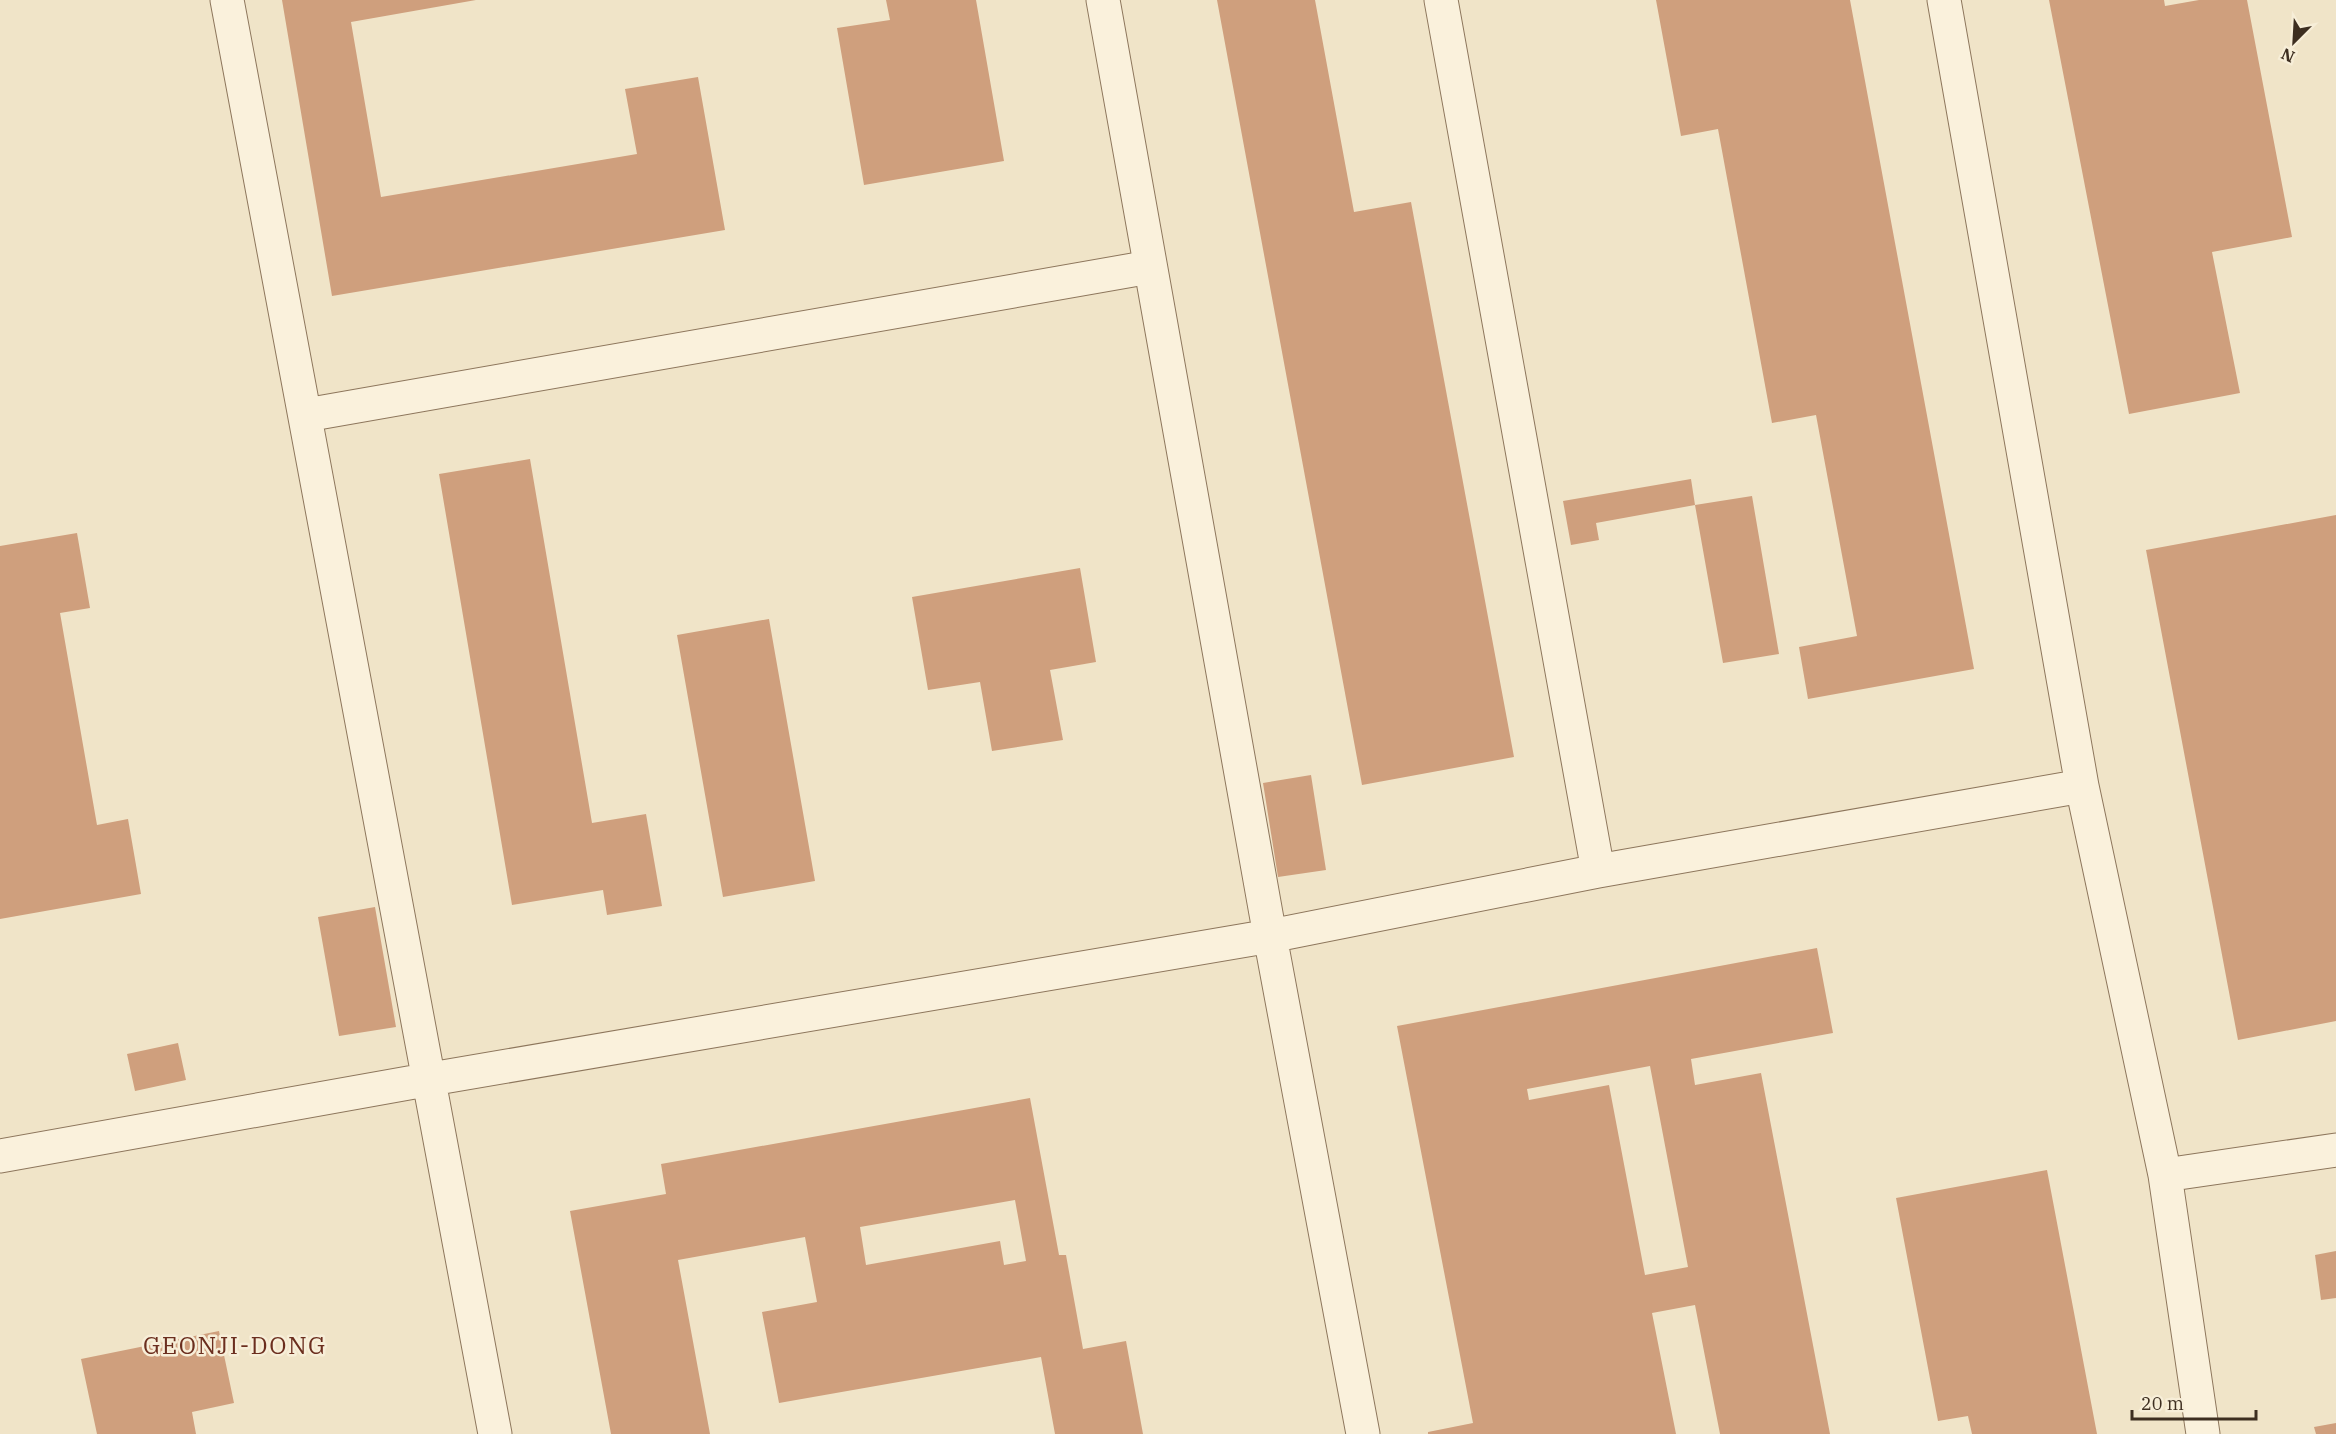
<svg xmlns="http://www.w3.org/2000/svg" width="2336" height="1434" font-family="'IBM Plex Serif',serif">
<rect width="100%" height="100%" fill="#f0e4c8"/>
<path fill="#cf9f7d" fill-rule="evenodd" d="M 282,0 L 476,0 L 351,22 L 381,197 L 637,154 L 625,89 L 698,77 L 725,230 L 332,296 Z
M 886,0 L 976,0 L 1004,161 L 864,185 L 837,28 L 890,20 Z
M 1217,0 L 1315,0 L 1354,212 L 1411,202 L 1514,757 L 1362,785 Z
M 1656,0 L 1850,0 L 1974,669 L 1808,699 L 1799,647 L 1857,636 L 1816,415 L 1772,423 L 1718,129 L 1681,136 Z
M 2049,0 L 2164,0 L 2165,6 L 2199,0 L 2247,0 L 2292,237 L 2212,252 L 2240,393 L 2129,414 Z
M 530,459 L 592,823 L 646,814 L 662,906 L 607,915 L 603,890 L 512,905 L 439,474 Z
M 1691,479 L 1695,505 L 1596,523 L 1599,540 L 1571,545 L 1563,501 Z
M 1752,496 L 1779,654 L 1723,663 L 1695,505 Z
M 2336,515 L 2336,1021 L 2238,1040 L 2146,550 Z
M 77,533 L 90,608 L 60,613 L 97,825 L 128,819 L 141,894 L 0,919 L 0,546 Z
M 1080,568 L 1096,662 L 1050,670 L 1063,740 L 992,751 L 980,682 L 928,690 L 912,597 Z
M 769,619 L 815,881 L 723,897 L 677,635 Z
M 1311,775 L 1326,870 L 1278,877 L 1263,783 Z
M 375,907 L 396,1027 L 339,1036 L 318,917 Z
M 1817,948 L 1833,1033 L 1691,1059 L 1695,1085 L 1761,1073 L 1830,1434 L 1720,1434 L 1695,1305 L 1652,1313 L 1676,1434 L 1428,1434 L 1428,1432 L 1473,1423 L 1397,1026 ZM 1650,1066 L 1688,1267 L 1645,1275 L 1609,1085 L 1529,1100 L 1527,1089 Z
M 178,1043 L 186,1080 L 135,1091 L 127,1054 Z
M 1030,1098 L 1059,1255 L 1066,1255 L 1083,1349 L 1126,1341 L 1143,1434 L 1055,1434 L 1041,1357 L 779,1403 L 762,1312 L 817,1302 L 805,1237 L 678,1260 L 710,1434 L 611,1434 L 570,1211 L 666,1194 L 661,1164 ZM 1015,1200 L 1026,1261 L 1004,1265 L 1000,1241 L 866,1265 L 860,1227 Z
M 2047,1170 L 2097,1434 L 1972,1434 L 1968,1416 L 1938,1421 L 1896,1198 Z
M 2336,1251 L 2336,1298 L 2321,1300 L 2315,1255 Z
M 219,1331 L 234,1403 L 192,1412 L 196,1434 L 97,1434 L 81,1359 Z
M 2336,1423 L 2336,1434 L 2316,1434 L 2314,1427 Z"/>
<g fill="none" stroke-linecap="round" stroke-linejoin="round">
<g stroke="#8d765c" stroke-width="35">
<path id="minor" d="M 227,0 L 495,1434
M 1103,0 L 1270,936 L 1363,1434
M 1441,0 L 1598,871
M 1944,0 L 2082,786
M 306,415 L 1150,267
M 0,1156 L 431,1079 L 1270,936 L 1598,871 L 2082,786 L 2165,1175 L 2203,1434
M 2165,1175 L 2336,1150"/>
</g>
<use href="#minor" stroke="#faf1dc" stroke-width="33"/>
</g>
<g text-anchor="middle" stroke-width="5" stroke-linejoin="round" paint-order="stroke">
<g font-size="24" letter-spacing="1.5" fill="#6b2e1e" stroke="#f7eed8">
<text x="235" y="1354">GEONJI-DONG</text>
</g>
</g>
<g transform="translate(2294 42) rotate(204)" stroke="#f7eed8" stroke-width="4.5" paint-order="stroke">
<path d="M0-4.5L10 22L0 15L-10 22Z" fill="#3d2e20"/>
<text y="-9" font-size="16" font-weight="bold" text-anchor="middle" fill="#3d2e20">N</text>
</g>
<path d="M2132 1410v9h124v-9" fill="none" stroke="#3d2e20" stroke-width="3"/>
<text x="2141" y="1410" font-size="18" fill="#3d2e20" stroke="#f7eed8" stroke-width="4.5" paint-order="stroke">20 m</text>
</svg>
